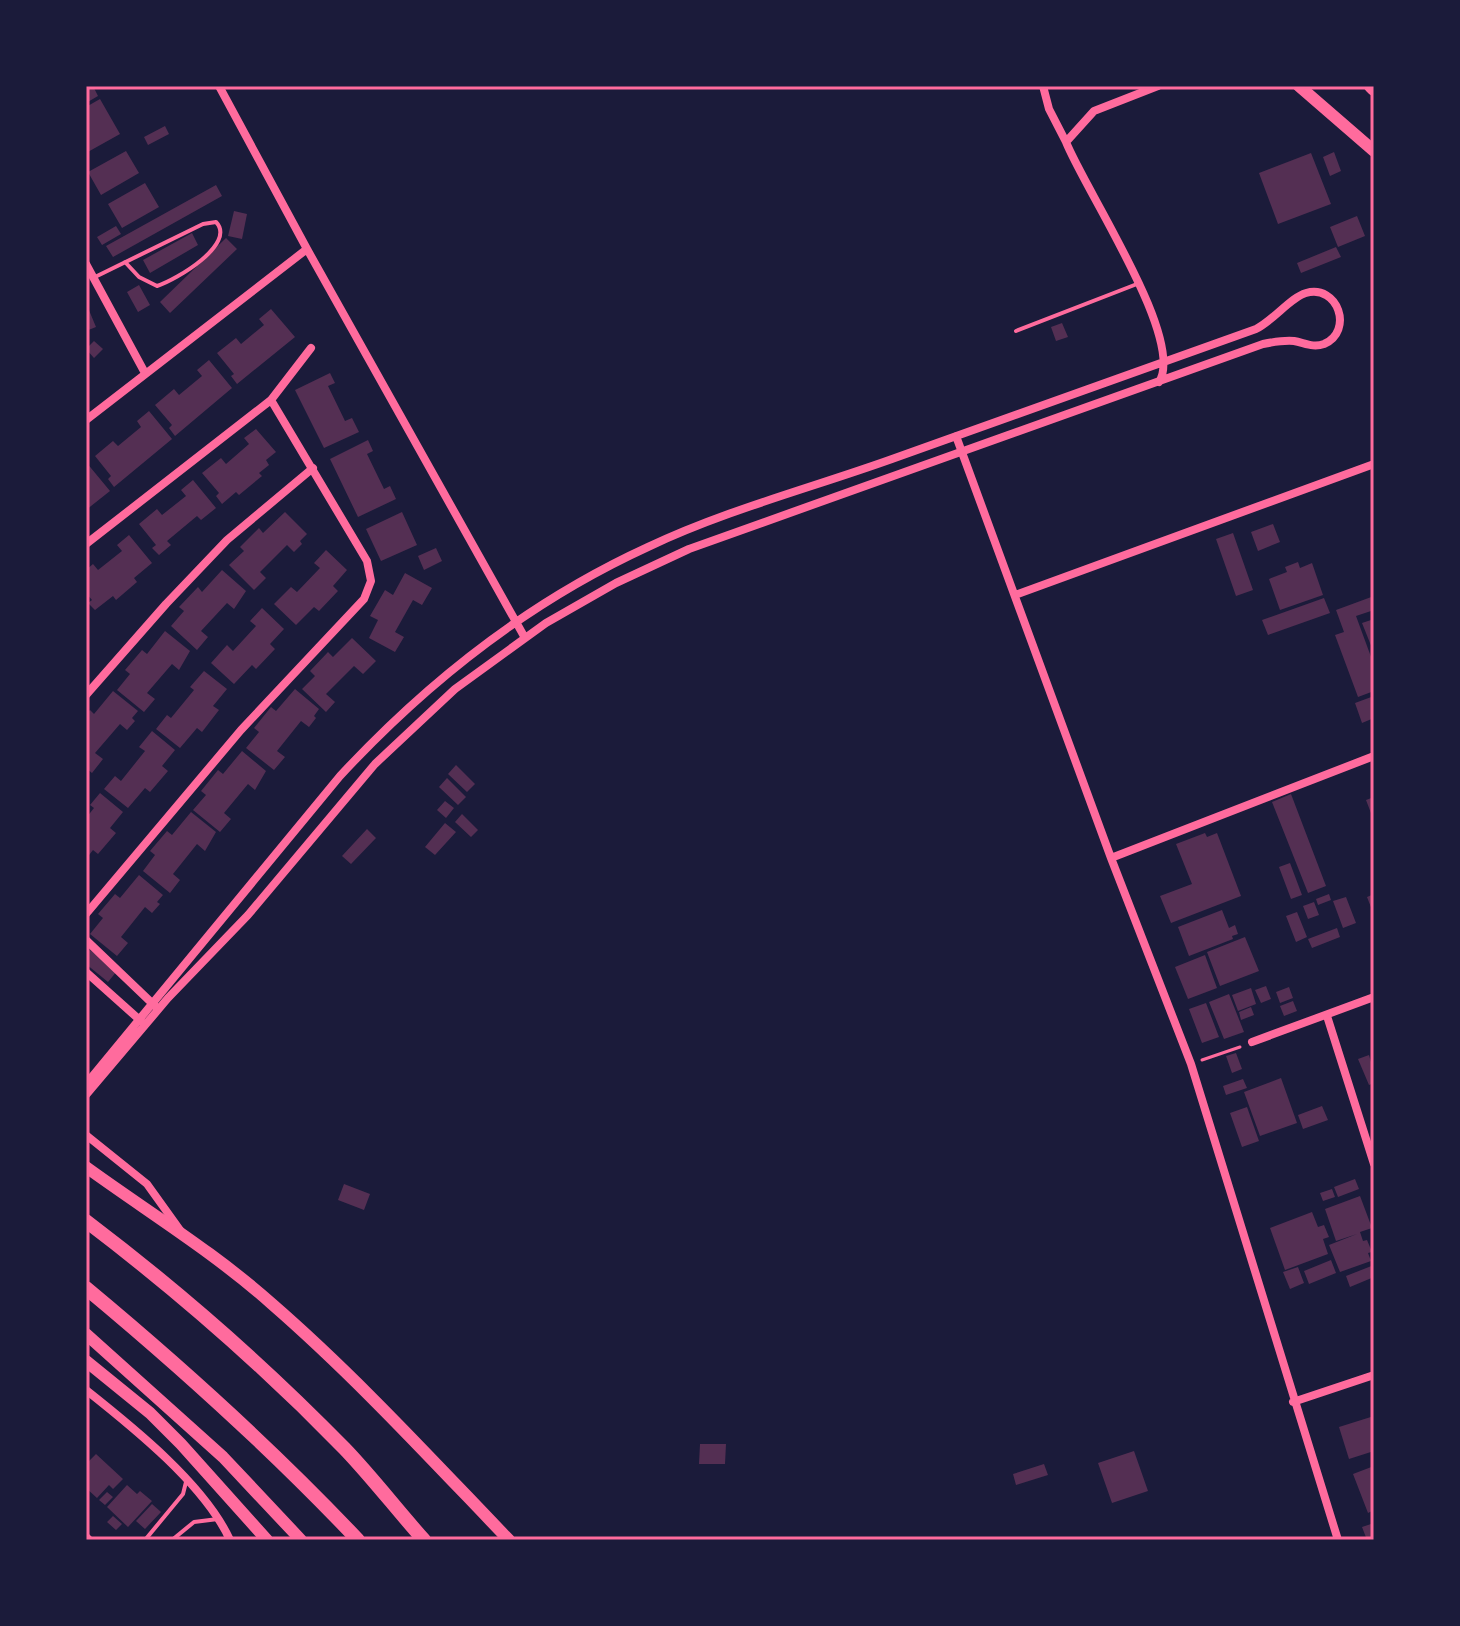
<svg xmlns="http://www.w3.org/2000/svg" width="1460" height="1626" font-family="'Space Grotesk',sans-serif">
<rect width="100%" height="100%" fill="#1b1b3a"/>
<path fill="#542f53" d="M 93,86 L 98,96 L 86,103 L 86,90 Z
M 100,99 L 120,134 L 86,153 L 86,107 Z
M 165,126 L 169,134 L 148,145 L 144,137 Z
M 126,151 L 139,173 L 101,195 L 88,172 Z
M 1334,152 L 1341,171 L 1330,176 L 1323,157 Z
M 1311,153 L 1331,204 L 1278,224 L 1259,173 Z
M 145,183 L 159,207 L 122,228 L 108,204 Z
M 216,185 L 222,196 L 113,257 L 106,246 Z
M 234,211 L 247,214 L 242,239 L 228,236 Z
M 1357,216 L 1365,236 L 1338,247 L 1330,227 Z
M 116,226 L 121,234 L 102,245 L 97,237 Z
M 192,233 L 198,245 L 150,273 L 143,260 Z
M 226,238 L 237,249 L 170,313 L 160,302 Z
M 1336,247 L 1341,257 L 1301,273 L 1297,263 Z
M 139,285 L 150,305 L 138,312 L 127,292 Z
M 86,303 L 96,327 L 86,331 Z
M 271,309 L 295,337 L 237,384 L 231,376 L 234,374 L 217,353 L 236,338 L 241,344 L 264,325 L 259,319 Z
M 1062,323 L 1068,337 L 1056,341 L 1051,327 Z
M 94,341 L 103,349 L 94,358 L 86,349 Z
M 209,360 L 232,388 L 175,436 L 169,428 L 172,425 L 155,405 L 174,389 L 179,395 L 202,376 L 197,370 Z
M 330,373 L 335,383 L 328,386 L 345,421 L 352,418 L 359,432 L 324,448 L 295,390 Z
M 149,411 L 172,439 L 114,487 L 108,479 L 111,476 L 95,456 L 113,441 L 118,446 L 141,427 L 137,421 Z
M 256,429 L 276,452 L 266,460 L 269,465 L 259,473 L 262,476 L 239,495 L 236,492 L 222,504 L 216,496 L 219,493 L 202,473 L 221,458 L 226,464 L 249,444 L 244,438 Z
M 368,440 L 373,451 L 367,454 L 384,489 L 390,486 L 396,499 L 358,517 L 330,459 Z
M 86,462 L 110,491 L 86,510 Z
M 193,480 L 216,508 L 201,520 L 197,516 L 167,541 L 171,545 L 159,555 L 152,548 L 156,545 L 139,524 L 157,509 L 162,515 L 186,496 L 181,490 Z
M 285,512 L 307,534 L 300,541 L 302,544 L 294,552 L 287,545 L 260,572 L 266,578 L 254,590 L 229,565 L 244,551 L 240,547 L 259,528 L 263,533 Z
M 402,512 L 417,545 L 381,561 L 366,529 Z
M 1273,524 L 1280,542 L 1258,551 L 1251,532 Z
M 1233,533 L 1253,590 L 1236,596 L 1216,539 Z
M 129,535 L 152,563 L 134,578 L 137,582 L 116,600 L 113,596 L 95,610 L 88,603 L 92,600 L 86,593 L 86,570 L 93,564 L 98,570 L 122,551 L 117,545 Z
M 436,548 L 442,561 L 424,570 L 418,556 Z
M 326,550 L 347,570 L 333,586 L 338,591 L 319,611 L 314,607 L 296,625 L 274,604 L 291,587 L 297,592 L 320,568 L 314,563 Z
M 1298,562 L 1300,568 L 1312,563 L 1323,595 L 1280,610 L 1269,579 L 1287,572 L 1285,567 Z
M 222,570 L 246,591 L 234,609 L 227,603 L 201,631 L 208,637 L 197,650 L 171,626 L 184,611 L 179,607 L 198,587 L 202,592 Z
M 405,573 L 432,588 L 422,605 L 413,600 L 395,632 L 404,637 L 395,652 L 369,638 L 378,620 L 370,616 L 385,590 L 393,595 Z
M 1374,596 L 1374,610 L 1356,616 L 1374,665 L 1374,691 L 1358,697 L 1335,635 L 1344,632 L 1336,610 Z
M 1324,598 L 1330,613 L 1268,635 L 1262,620 Z
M 262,608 L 284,629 L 270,644 L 275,649 L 256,669 L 252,665 L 234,684 L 211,663 L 227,645 L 233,651 L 256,626 L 250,621 Z
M 1374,619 L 1374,653 L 1362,623 Z
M 165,631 L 190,651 L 179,670 L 172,664 L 147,693 L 155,699 L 144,712 L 117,690 L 130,674 L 125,670 L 142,650 L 147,654 Z
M 352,638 L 376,661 L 363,674 L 354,666 L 326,694 L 335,702 L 326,712 L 302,689 L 315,676 L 310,671 L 328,652 L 333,657 Z
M 204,671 L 227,689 L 213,706 L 219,710 L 202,732 L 197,728 L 180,748 L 156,729 L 167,715 L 171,718 L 194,690 L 190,687 Z
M 295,689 L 319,709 L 314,716 L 316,718 L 309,727 L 301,721 L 277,751 L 285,757 L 274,770 L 246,748 L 259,732 L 254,728 L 271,707 L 276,711 Z
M 113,691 L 138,711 L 132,718 L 135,721 L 127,730 L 120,724 L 95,753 L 103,759 L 92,773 L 86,768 L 86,714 L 90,710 L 94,714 Z
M 1374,696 L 1374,718 L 1362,723 L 1355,703 Z
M 152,731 L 175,750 L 162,766 L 168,771 L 150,792 L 145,788 L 128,808 L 104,789 L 115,776 L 121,781 L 145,751 L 139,747 Z
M 242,751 L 266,771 L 255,790 L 248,784 L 224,813 L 231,819 L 220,832 L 193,810 L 206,795 L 201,791 L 218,770 L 223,774 Z
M 456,765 L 475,784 L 467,792 L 448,774 Z
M 447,778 L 466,797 L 458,805 L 439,787 Z
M 100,793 L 123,812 L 110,828 L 116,833 L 98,854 L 93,850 L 86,859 L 86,818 L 94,808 L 90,805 Z
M 1291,794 L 1326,886 L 1308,893 L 1272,802 Z
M 1374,797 L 1374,821 L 1366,800 Z
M 445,801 L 454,808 L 446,818 L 437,810 Z
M 191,812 L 216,832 L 205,851 L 197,844 L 173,874 L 180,880 L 170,893 L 143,871 L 155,855 L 150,851 L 167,831 L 172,835 Z
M 462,814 L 478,830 L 471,837 L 455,822 Z
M 445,823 L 456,832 L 435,855 L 425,847 Z
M 367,829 L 376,838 L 351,864 L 342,856 Z
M 1205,833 L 1207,837 L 1217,833 L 1241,896 L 1171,923 L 1160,896 L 1192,884 L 1176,844 Z
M 1290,863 L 1302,895 L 1291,899 L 1279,867 Z
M 139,875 L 163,895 L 157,902 L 160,904 L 152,913 L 145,907 L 121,937 L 128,943 L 117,956 L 90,934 L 103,918 L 98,914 L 115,894 L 120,898 Z
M 1329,894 L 1331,900 L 1318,905 L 1316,899 Z
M 1374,894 L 1374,915 L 1367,897 Z
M 1346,897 L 1356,923 L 1343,928 L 1333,901 Z
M 1314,902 L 1319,915 L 1308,919 L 1303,906 Z
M 1222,910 L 1229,928 L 1235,925 L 1238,934 L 1232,936 L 1233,939 L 1189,956 L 1178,927 Z
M 1297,912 L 1307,937 L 1296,942 L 1286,916 Z
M 1337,928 L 1340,937 L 1312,948 L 1308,939 Z
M 1245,937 L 1259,971 L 1220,986 L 1207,952 Z
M 90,950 L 117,971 L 108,982 L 86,964 L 86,954 Z
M 1205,955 L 1217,988 L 1188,999 L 1175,967 Z
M 1266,986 L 1271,999 L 1261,1003 L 1255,990 Z
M 1289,987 L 1293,998 L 1280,1003 L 1276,992 Z
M 1251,988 L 1256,1004 L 1238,1011 L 1232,995 Z
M 1229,994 L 1244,1032 L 1224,1039 L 1209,1002 Z
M 1293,1001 L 1297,1011 L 1284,1016 L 1280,1006 Z
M 1206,1003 L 1219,1037 L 1202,1043 L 1189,1009 Z
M 1251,1007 L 1254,1015 L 1241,1020 L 1239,1012 Z
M 1236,1053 L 1242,1069 L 1232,1073 L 1226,1056 Z
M 1369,1055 L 1371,1062 L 1374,1061 L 1374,1083 L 1369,1085 L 1358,1059 Z
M 1281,1078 L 1297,1123 L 1260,1136 L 1244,1092 Z
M 1243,1079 L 1247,1088 L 1226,1095 L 1223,1086 Z
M 1322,1106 L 1328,1120 L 1303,1129 L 1298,1115 Z
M 1247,1107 L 1259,1141 L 1242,1147 L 1230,1113 Z
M 1355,1179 L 1359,1189 L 1338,1197 L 1334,1187 Z
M 344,1184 L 370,1194 L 364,1210 L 338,1200 Z
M 1332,1189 L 1335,1197 L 1323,1201 L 1320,1193 Z
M 1360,1196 L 1372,1228 L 1360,1232 L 1363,1241 L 1367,1240 L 1372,1252 L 1368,1253 L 1371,1261 L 1340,1272 L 1329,1245 L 1357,1234 L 1336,1241 L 1325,1209 Z
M 1312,1212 L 1318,1227 L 1324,1225 L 1329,1237 L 1323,1239 L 1328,1254 L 1285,1270 L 1270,1228 Z
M 1331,1260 L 1336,1273 L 1309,1284 L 1304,1271 Z
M 1374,1265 L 1374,1277 L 1350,1287 L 1346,1276 Z
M 1298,1267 L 1304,1283 L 1290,1289 L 1283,1272 Z
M 1374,1416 L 1374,1451 L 1349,1459 L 1339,1427 Z
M 700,1444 L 726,1444 L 725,1464 L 699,1464 Z
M 1134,1451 L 1148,1491 L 1112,1503 L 1098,1463 Z
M 96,1454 L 123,1479 L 113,1489 L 109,1485 L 97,1498 L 86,1488 L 86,1464 Z
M 1044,1464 L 1048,1475 L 1016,1485 L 1013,1474 Z
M 1374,1466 L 1374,1510 L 1368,1513 L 1353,1474 Z
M 127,1485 L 137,1494 L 140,1491 L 152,1501 L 128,1527 L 107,1507 Z
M 107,1492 L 113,1497 L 105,1505 L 99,1500 Z
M 152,1504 L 161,1512 L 145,1529 L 136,1521 Z
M 113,1516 L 122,1524 L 116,1530 L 107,1522 Z
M 1374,1523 L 1374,1540 L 1367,1540 L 1362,1527 Z"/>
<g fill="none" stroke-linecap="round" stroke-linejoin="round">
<path stroke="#ff6b9d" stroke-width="3" d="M 1202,1060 L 1240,1047"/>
<path stroke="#ff6b9d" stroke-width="4" d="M 95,277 L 203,224 L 216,222 C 237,244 176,280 157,286 L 139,277 L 125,262
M 1016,331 L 1137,284
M 86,1534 L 92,1540
M 145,1540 L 183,1494 L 186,1482
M 172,1540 L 194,1522 L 218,1519"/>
<path stroke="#ff6b9d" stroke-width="8" d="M 219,86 L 307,249 L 525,638
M 1043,86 L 1049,109 L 1066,142
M 1158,86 L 1094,111 L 1066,142 C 1085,190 1186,340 1159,382
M 86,264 L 145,373
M 86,420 L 307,249
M 956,436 L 1111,858 L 1191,1064 L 1338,1540
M 86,544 L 271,400 L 311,348
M 1015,595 L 1374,464
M 86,695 L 166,604 L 227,540 L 313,468
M 1111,858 L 1374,756
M 86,914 L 241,730 L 364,599 L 371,581 L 367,561 L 271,400
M 86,940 L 155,1006
M 86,972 L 142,1022
M 1327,1016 L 1374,1164
M 1252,1042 L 1374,997
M 86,1084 L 340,776 C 428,681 530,601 648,547 C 726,510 811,488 892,459 C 1014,416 1135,372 1256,329 C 1274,320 1291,297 1306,293 C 1338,284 1354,331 1324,344 C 1313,348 1305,343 1294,341 C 1283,340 1273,342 1263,344 L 689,549 L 616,583 L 546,623 L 455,689 L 375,764 L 248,915 L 168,998 L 86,1095
M 86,1135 L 147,1184 L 180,1230
M 86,1390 C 134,1428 205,1485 230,1540
M 1293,1402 L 1374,1375"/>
<path stroke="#ff6b9d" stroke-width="12" d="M 1299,86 L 1374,151
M 86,1167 C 148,1212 215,1253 272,1304 C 356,1377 432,1460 509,1540
M 86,1334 L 223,1457 L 301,1540
M 86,1361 L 150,1413 L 181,1444 L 267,1540"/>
<path stroke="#ff6b9d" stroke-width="14" d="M 1371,86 L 1374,89
M 86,1221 C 177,1290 264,1366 344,1448 C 372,1477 397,1510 424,1540
M 86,1288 C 181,1367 273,1450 358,1540"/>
</g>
<rect width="1460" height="1626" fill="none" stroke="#1b1b3a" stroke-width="176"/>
<rect x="88" y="88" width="1284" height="1450" fill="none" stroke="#ff6b9d" stroke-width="3"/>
</svg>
